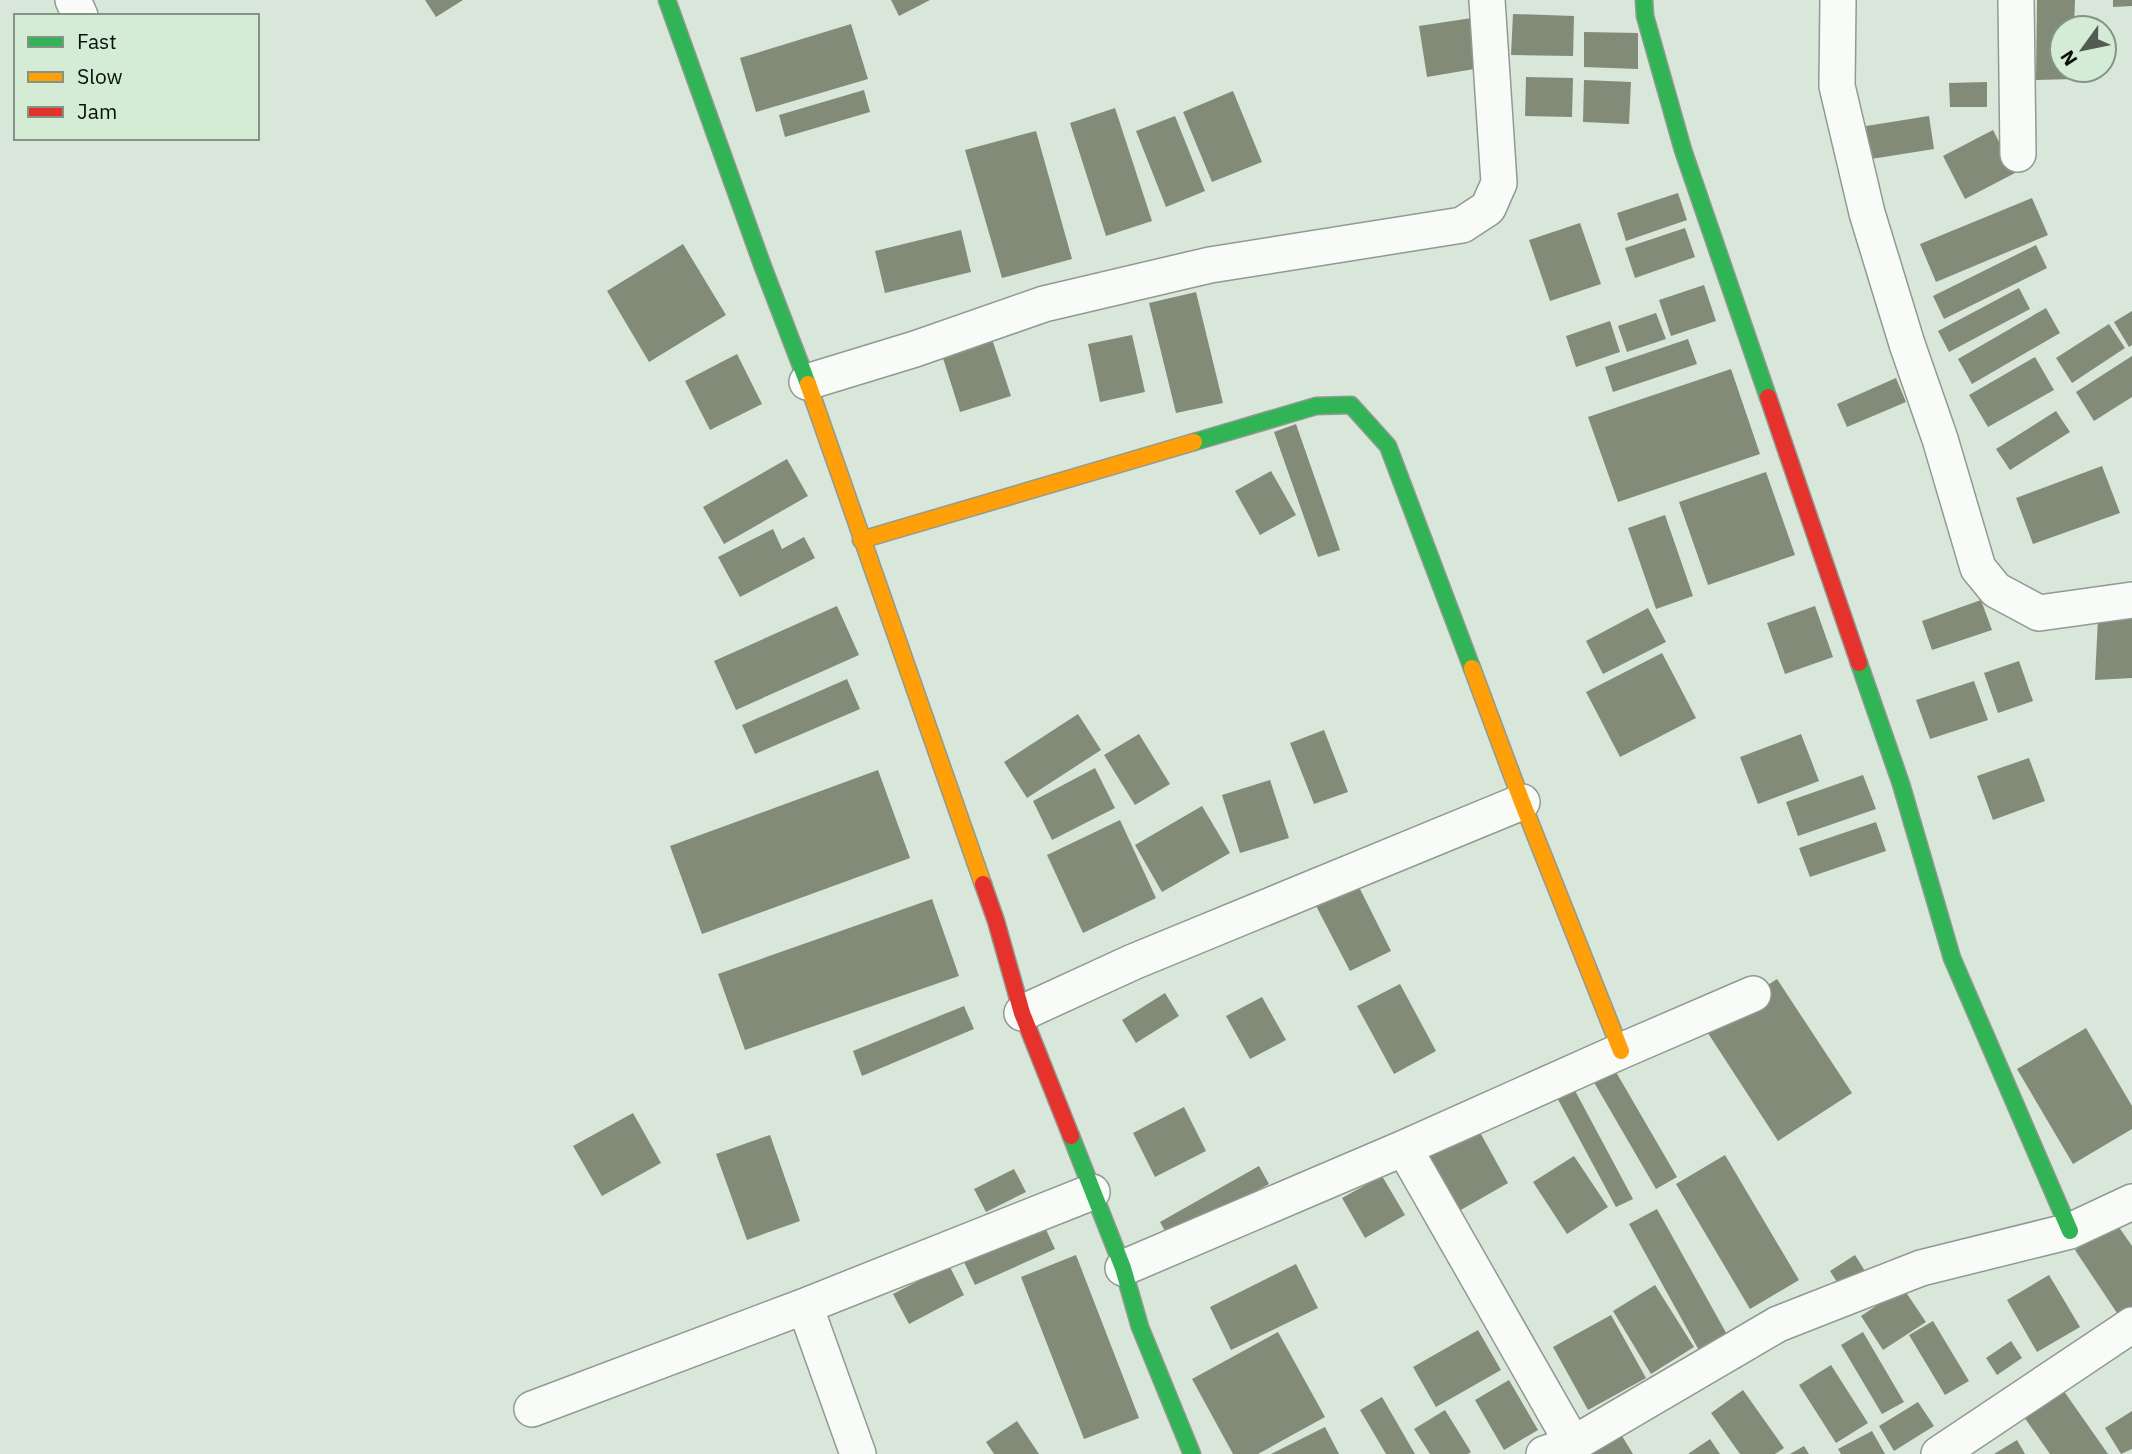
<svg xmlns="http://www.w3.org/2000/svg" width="2132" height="1454" font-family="'IBM Plex Sans',sans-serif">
<rect width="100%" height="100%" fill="#d9e6da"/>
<path fill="#828b78" d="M 425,0 L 463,0 L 436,17 Z
M 891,0 L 930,0 L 899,16 Z
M 2037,0 L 2075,0 L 2074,28 L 2062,28 L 2062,70 L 2074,70 L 2074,79 L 2036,80 Z
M 2113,0 L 2132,0 L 2132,6 L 2113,7 Z
M 1513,14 L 1574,16 L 1573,56 L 1511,55 Z
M 1472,18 L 1480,68 L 1427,77 L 1419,26 Z
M 851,24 L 868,79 L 756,112 L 740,58 Z
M 1584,32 L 1638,33 L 1638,69 L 1584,67 Z
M 1526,77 L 1573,78 L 1572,117 L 1525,116 Z
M 1584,80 L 1631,82 L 1629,124 L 1583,122 Z
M 1987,82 L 1987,107 L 1950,107 L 1949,83 Z
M 864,90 L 870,112 L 785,137 L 779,115 Z
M 1233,91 L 1262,162 L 1212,182 L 1183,112 Z
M 1115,108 L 1152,221 L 1106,236 L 1070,123 Z
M 1175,116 L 1205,191 L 1166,207 L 1136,131 Z
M 1929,116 L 1934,149 L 1871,159 L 1866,126 Z
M 1993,130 L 2015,173 L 1965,199 L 1943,156 Z
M 1036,131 L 1072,259 L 1002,278 L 965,150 Z
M 1678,193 L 1687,220 L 1626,241 L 1617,213 Z
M 2032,198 L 2048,235 L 1936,282 L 1920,244 Z
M 1580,223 L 1601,284 L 1550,301 L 1529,240 Z
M 1685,228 L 1695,257 L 1635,278 L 1625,248 Z
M 961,230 L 971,272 L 885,293 L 875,251 Z
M 683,244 L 726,315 L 649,362 L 607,291 Z
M 2036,245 L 2047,268 L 1944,319 L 1933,296 Z
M 1704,285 L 1716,321 L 1671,336 L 1659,300 Z
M 2019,288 L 2030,309 L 1949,352 L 1938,331 Z
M 1196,292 L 1223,403 L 1176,413 L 1149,303 Z
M 2046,308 L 2060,333 L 1972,384 L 1958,359 Z
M 2132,311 L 2132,345 L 2129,347 L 2114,322 Z
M 1656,313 L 1666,339 L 1627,352 L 1618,326 Z
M 1610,321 L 1620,352 L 1576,367 L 1566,336 Z
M 2109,324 L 2125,348 L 2072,383 L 2056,358 Z
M 1132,335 L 1145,392 L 1100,402 L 1088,344 Z
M 992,339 L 1011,396 L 960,412 L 942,355 Z
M 1688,339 L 1697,364 L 1613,392 L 1605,367 Z
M 737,354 L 762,404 L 710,430 L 685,381 Z
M 2132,356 L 2132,397 L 2094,421 L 2076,392 Z
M 2035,357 L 2054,390 L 1988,427 L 1969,395 Z
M 1731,369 L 1760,454 L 1618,502 L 1588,417 Z
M 1896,378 L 1906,402 L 1847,427 L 1837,404 Z
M 2056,411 L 2070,432 L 2010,470 L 1996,449 Z
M 1296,424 L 1340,550 L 1318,557 L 1274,432 Z
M 787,459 L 808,496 L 724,544 L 703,507 Z
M 2102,466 L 2120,513 L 2033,544 L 2016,498 Z
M 1271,471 L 1296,515 L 1260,535 L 1235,491 Z
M 1766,472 L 1795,555 L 1708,585 L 1679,502 Z
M 1665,515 L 1693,596 L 1656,609 L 1628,528 Z
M 773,529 L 782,549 L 804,537 L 815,558 L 740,597 L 718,557 Z
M 1981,600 L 1992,630 L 1932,650 L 1922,621 Z
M 837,606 L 859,655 L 736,710 L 714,661 Z
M 1815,606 L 1833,657 L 1785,674 L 1767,623 Z
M 1648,608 L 1666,642 L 1603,674 L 1586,641 Z
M 2132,613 L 2132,678 L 2095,680 L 2098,618 Z
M 1662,653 L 1696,718 L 1620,757 L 1586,692 Z
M 2019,661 L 2033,701 L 1998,713 L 1984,673 Z
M 847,679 L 860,709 L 755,754 L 742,725 Z
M 1974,681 L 1988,720 L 1930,739 L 1916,700 Z
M 1078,714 L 1101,750 L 1027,798 L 1004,762 Z
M 1324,730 L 1348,792 L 1314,804 L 1290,743 Z
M 1139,734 L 1170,784 L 1135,805 L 1104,755 Z
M 1801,734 L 1819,781 L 1758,804 L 1740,757 Z
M 2029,758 L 2045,801 L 1993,820 L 1977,776 Z
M 1095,768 L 1115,808 L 1052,840 L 1033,801 Z
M 878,770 L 910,858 L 702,934 L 670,846 Z
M 1863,775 L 1876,809 L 1798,836 L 1786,802 Z
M 1270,780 L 1289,838 L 1240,853 L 1222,795 Z
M 1202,806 L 1230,853 L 1162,892 L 1135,845 Z
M 1120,820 L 1156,898 L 1083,933 L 1047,855 Z
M 1876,822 L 1886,851 L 1810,877 L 1799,848 Z
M 1357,883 L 1391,951 L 1350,971 L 1315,904 Z
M 932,899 L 959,976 L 745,1050 L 718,974 Z
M 1777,979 L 1852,1093 L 1778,1141 L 1704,1027 Z
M 1400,984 L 1436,1051 L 1394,1074 L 1357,1006 Z
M 1165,993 L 1179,1016 L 1136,1043 L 1122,1020 Z
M 1262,997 L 1286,1040 L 1250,1059 L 1226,1016 Z
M 964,1006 L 974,1029 L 862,1076 L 853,1051 Z
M 2086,1028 L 2132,1106 L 2132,1129 L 2073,1164 L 2017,1069 Z
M 1609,1060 L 1677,1177 L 1656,1189 L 1588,1072 Z
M 1572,1085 L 1633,1199 L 1616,1207 L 1555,1094 Z
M 1184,1107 L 1206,1151 L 1155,1177 L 1133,1133 Z
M 633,1113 L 661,1163 L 602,1196 L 573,1146 Z
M 1477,1127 L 1508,1183 L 1459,1211 L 1428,1156 Z
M 770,1135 L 800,1221 L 747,1240 L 716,1154 Z
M 1725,1155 L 1799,1280 L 1750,1309 L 1676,1184 Z
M 1574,1156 L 1608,1207 L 1567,1234 L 1533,1182 Z
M 1259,1166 L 1269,1184 L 1170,1240 L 1160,1222 Z
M 1014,1169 L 1026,1192 L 986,1212 L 974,1189 Z
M 1382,1176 L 1405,1215 L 1365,1238 L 1342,1198 Z
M 1657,1209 L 1729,1338 L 1701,1354 L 1629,1224 Z
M 1043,1223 L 1055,1249 L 975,1285 L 963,1260 Z
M 2116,1223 L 2132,1246 L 2132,1307 L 2119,1316 L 2075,1250 Z
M 1076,1255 L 1139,1418 L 1084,1439 L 1021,1277 Z
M 1855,1255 L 1865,1271 L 1840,1287 L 1830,1271 Z
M 1296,1264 L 1318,1308 L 1231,1350 L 1210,1307 Z
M 949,1265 L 964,1295 L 909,1324 L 893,1294 Z
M 2049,1275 L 2080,1327 L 2037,1352 L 2007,1300 Z
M 1655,1285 L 1694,1347 L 1651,1374 L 1613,1311 Z
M 1903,1288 L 1926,1322 L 1883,1350 L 1861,1316 Z
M 1611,1315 L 1646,1378 L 1588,1410 L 1553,1347 Z
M 1933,1321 L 1969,1381 L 1945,1395 L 1909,1335 Z
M 1478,1330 L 1501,1370 L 1436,1407 L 1413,1367 Z
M 1278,1332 L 1325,1417 L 1258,1454 L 1233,1454 L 1192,1379 Z
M 1863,1332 L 1904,1402 L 1882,1414 L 1841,1345 Z
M 2011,1341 L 2022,1358 L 1997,1375 L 1986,1358 Z
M 1831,1365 L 1868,1423 L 1836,1443 L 1799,1385 Z
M 1509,1380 L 1538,1430 L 1504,1450 L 1475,1400 Z
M 2061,1387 L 2108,1454 L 2050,1454 L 2022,1414 Z
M 1743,1390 L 1784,1448 L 1775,1454 L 1740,1454 L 1711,1413 Z
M 1382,1397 L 1415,1454 L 1386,1454 L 1360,1410 Z
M 1918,1402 L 1934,1426 L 1894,1451 L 1879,1426 Z
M 1445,1410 L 1471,1452 L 1468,1454 L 1430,1454 L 1414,1429 Z
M 2132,1411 L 2132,1449 L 2121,1454 L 2105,1428 Z
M 1017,1421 L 1039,1454 L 994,1454 L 986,1442 Z
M 1325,1427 L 1339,1454 L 1271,1454 Z
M 1872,1431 L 1885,1454 L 1841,1454 L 1838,1449 Z
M 1622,1436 L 1633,1454 L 1590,1454 Z
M 1710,1439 L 1720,1454 L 1688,1454 Z
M 2017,1440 L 2025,1454 L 1994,1454 Z
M 1804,1446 L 1809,1454 L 1790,1454 Z"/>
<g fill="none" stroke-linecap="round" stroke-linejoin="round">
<g stroke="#909a91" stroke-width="38">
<path id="street" d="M 73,0 L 80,16
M 1838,0 L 1837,86 L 1867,213 L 1907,344 L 1940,439 L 1978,568 L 1996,590 L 2039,613 L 2132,600
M 2016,0 L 2018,154
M 807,382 L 915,349 L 1044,304 L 1210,265 L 1462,225 L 1488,208 L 1499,183 L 1487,0
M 1022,1013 L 1133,962 L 1522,802
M 1404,1148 L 1573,1444
M 1123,1268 L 1404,1148 L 1621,1051 L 1753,994
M 805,1306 L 858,1454
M 532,1409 L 805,1306 L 1092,1192
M 1544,1454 L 1573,1444 L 1778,1324 L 1921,1268 L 2070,1231 L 2132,1202
M 1939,1454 L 2132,1325"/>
</g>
<g stroke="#909a91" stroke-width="19">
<path id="fast" d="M 667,0 L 763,267 L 808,384
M 1644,0 L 1645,16 L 1683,150 L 1768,397
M 1194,442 L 1316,406 L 1351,405 L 1388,446 L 1472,668
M 1859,663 L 1901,784 L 1952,958 L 2070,1231
M 1071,1136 L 1123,1268 L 1140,1327 L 1192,1454"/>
</g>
<g stroke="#909a91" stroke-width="19">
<path id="slow" d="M 808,384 L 983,884
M 861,540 L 1194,442
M 1472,668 L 1522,802 L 1621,1051"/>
</g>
<g stroke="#909a91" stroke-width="19">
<path id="jam" d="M 1768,397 L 1859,663
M 983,884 L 996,921 L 1022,1013 L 1071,1136"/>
</g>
<use href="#street" stroke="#f9fbf9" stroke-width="35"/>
<use href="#fast" stroke="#30b455" stroke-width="16"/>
<use href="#slow" stroke="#ff9f0a" stroke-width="16"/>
<use href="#jam" stroke="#e5322d" stroke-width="16"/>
</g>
<rect x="14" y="14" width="245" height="126" fill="#d4ebd5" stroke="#839484" stroke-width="2"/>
<rect x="28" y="37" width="35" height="10" fill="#30b455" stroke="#839484" stroke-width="2"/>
<text x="77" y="49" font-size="21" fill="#0a120b">Fast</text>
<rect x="28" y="72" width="35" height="10" fill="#ff9f0a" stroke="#839484" stroke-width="2"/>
<text x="77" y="84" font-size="21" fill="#0a120b">Slow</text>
<rect x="28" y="107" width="35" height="10" fill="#e5322d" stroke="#839484" stroke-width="2"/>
<text x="77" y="119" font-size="21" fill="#0a120b">Jam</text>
<g transform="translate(2083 49) rotate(237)"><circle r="33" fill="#d4ebd5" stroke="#839484" stroke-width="2"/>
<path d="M0-5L12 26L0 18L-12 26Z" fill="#525c53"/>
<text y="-10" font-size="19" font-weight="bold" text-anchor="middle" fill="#0a120b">N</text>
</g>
</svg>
